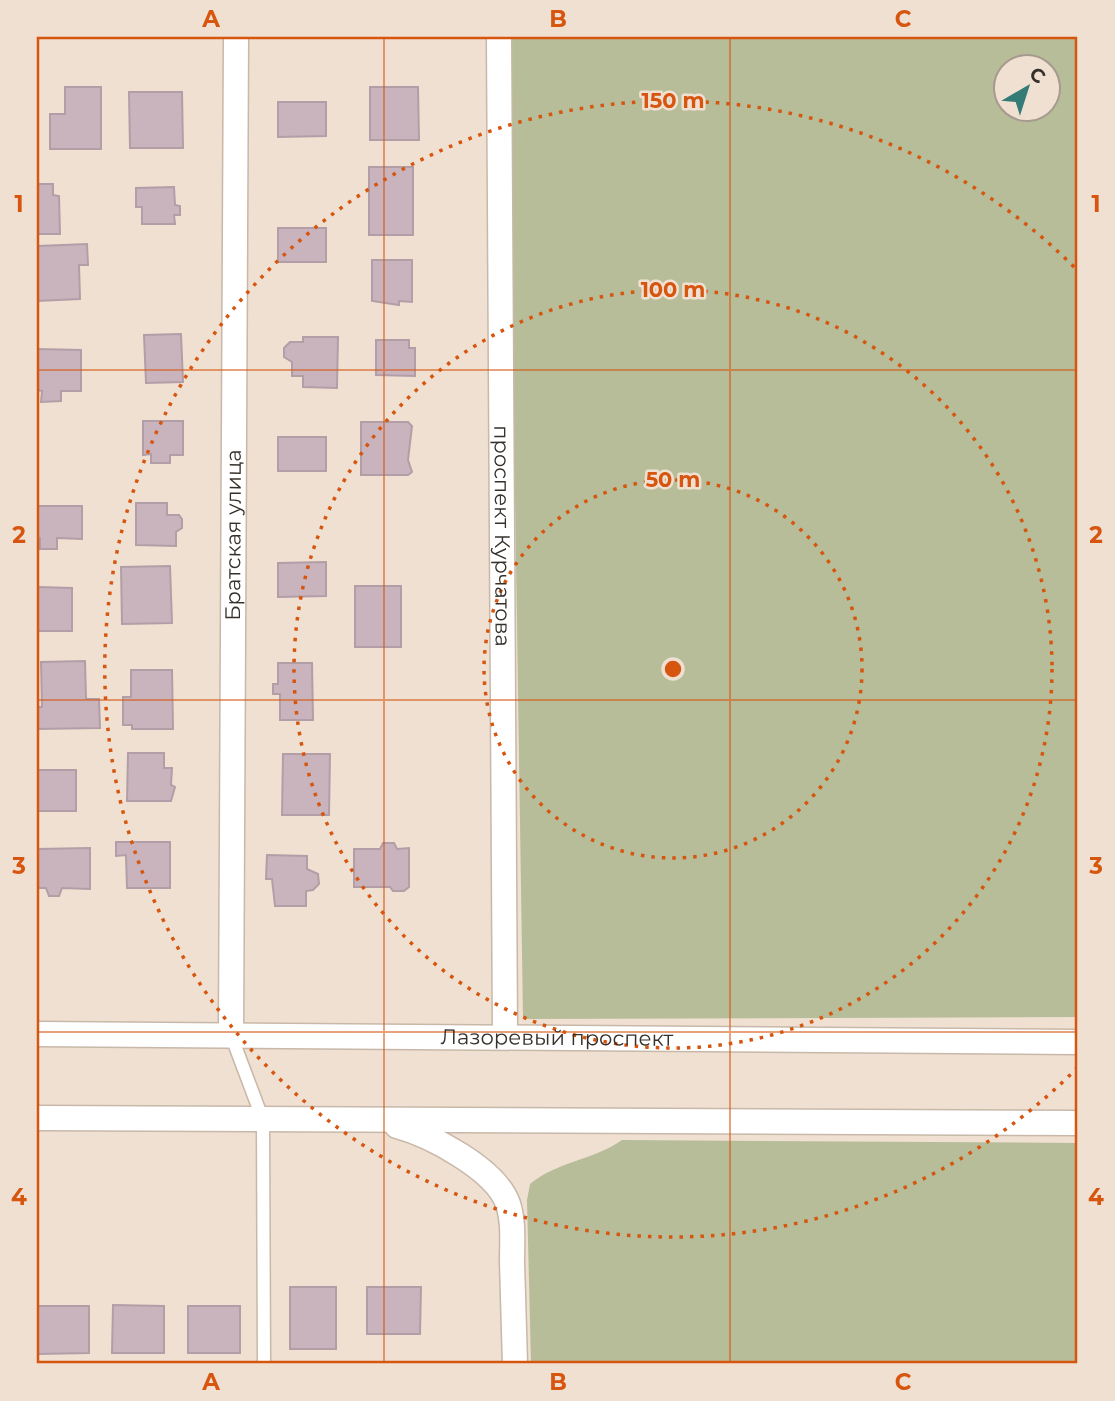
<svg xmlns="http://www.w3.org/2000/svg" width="1115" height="1401" font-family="Montserrat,sans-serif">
<rect width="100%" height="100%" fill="#f0e0d1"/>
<path fill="#b6bd98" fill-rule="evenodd" d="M 508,37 L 1078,37 L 1078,1017 L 523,1019 ZM 1006,66 L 1048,66 L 1048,108 L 1006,108 Z
M 622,1140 L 1078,1143 L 1078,1364 L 531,1364 L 527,1200 L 530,1184 C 558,1161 594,1160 622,1140 Z"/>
<path fill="#c9b4be" stroke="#b29ea7" stroke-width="2" d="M 65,87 L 101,87 L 101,149 L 50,149 L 50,114 L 65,114 Z
M 370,87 L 418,87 L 419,140 L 370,140 Z
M 129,92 L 182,92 L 183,148 L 130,148 Z
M 278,102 L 326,102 L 326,136 L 278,137 Z
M 369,167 L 413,167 L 413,235 L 369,235 Z
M 37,184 L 53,184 L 53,195 L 59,196 L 60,234 L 37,234 Z
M 174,187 L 175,205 L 180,206 L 180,215 L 174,215 L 175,224 L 142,224 L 142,207 L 136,207 L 136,188 Z
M 278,228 L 326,228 L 326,262 L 278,262 Z
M 87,244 L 88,265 L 79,265 L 80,299 L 37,301 L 38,246 Z
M 372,260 L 412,260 L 412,302 L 399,301 L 399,305 L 372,301 Z
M 181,334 L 183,382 L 146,383 L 144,335 Z
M 303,337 L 338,337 L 337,388 L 303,387 L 303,376 L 292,376 L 292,362 L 284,357 L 284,348 L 290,342 L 303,342 Z
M 376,340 L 409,340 L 409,348 L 415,348 L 415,376 L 376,375 Z
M 37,349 L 81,350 L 81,391 L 61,391 L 61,401 L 41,402 L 42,391 L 37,390 Z
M 143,421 L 183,421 L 183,455 L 170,455 L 170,463 L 151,463 L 151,454 L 143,455 Z
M 361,422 L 408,422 L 412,426 L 408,460 L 412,472 L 408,475 L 361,475 Z
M 278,437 L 326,437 L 326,471 L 278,471 Z
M 136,503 L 167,503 L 167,515 L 179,515 L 182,519 L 182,528 L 176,532 L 176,546 L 136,545 Z
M 37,506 L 82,506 L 82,539 L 57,538 L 57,549 L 40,549 L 40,538 L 37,538 Z
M 326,562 L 326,596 L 278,597 L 278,563 Z
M 170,566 L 172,623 L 122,624 L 121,567 Z
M 355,586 L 401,586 L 401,647 L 355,647 Z
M 37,587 L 72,588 L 72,631 L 37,631 Z
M 85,661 L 86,699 L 99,699 L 100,728 L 37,729 L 37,707 L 42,707 L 41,662 Z
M 278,663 L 312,663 L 313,720 L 280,720 L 280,694 L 273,694 L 273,684 L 278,684 Z
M 131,670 L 172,670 L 173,729 L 132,729 L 132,725 L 123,725 L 123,697 L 131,697 Z
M 128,753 L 164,753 L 164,768 L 172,768 L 171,785 L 175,787 L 171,801 L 127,801 Z
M 283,754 L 330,754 L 329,815 L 282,815 Z
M 37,770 L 76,770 L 76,811 L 37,811 Z
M 116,842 L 170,842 L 170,888 L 127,888 L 126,855 L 116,856 Z
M 383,843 L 394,843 L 397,849 L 409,848 L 409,887 L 404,891 L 393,891 L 390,887 L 354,887 L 354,849 L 380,849 Z
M 90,848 L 90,889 L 62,888 L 59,896 L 49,896 L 46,888 L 37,888 L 37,849 Z
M 267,855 L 307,856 L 307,869 L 318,874 L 319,884 L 313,890 L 306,891 L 306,906 L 275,906 L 272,879 L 266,879 Z
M 290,1287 L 336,1287 L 336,1349 L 290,1349 Z
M 367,1287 L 421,1287 L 420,1334 L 367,1334 Z
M 113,1305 L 164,1306 L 164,1353 L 112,1353 Z
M 37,1306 L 89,1306 L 89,1353 L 37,1354 Z
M 188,1306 L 240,1306 L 240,1353 L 188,1353 Z"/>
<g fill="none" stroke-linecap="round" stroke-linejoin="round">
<g stroke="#c7b8a9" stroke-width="15">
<path id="service" d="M 231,1035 L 263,1120 L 264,1364"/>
</g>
<g stroke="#c7b8a9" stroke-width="27">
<g id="minor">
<path id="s1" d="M 499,37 L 505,1035"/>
<path id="s2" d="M 37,1034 L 1078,1042"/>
<path id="s3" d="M 231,1034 L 236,37"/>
<path d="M 37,1118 L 1078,1123"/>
<path d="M 397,1126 C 430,1135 496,1169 508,1204 C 514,1222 512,1244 512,1262 C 513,1296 514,1330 515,1364"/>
</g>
</g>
<use href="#service" stroke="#fff" stroke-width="12"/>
<use href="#minor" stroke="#fff" stroke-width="24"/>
</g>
<path fill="none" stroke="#d6550f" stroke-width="2" stroke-opacity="0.55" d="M 384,37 L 384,1364M 730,37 L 730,1364M 37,370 L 1078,370M 37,700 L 1078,700M 37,1032 L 1078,1032"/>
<g fill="none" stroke="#d6550f" stroke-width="3.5" stroke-dasharray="3.5 7">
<circle cx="673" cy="669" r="189"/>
<circle cx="673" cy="669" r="379"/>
<path d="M1078 1067A568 568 0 1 1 1078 271"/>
</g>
<g text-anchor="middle" stroke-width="5" stroke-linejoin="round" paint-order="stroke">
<g font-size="21" fill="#36302b" stroke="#f0e0d1">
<text dy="7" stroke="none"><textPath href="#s3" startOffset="499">Братская улица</textPath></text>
<text dy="7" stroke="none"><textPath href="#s1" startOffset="499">проспект Курчатова</textPath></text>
<text dy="7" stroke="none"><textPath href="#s2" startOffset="520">Лазоревый проспект</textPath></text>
</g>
</g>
<circle cx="673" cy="669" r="10" fill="#d6550f" stroke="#f0e0d1" stroke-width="3.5"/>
<g font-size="21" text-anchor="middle" font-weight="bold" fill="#d6550f" stroke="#f0e0d1" stroke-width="5" stroke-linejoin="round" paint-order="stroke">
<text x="673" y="108">150 m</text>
<text x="673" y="297">100 m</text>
<text x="673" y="487">50 m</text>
</g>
<rect width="1115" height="1401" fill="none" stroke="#f0e0d1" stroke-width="77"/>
<g transform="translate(1027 88) rotate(39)"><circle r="33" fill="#f0e0d1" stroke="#a69a8f" stroke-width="2"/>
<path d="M0-5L12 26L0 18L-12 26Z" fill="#337b76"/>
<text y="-10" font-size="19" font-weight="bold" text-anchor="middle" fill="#36302b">С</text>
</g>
<rect x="38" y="38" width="1038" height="1324" fill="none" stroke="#d6550f" stroke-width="2.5"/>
<g font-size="23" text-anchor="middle" font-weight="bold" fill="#d6550f">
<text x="211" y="27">A</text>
<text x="558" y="27">B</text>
<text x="903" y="27">C</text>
<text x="19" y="212">1</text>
<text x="1096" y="212">1</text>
<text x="19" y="543">2</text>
<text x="1096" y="543">2</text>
<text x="19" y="874">3</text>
<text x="1096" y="874">3</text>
<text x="19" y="1205">4</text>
<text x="1096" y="1205">4</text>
<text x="211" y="1390">A</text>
<text x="558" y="1390">B</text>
<text x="903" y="1390">C</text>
</g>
</svg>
